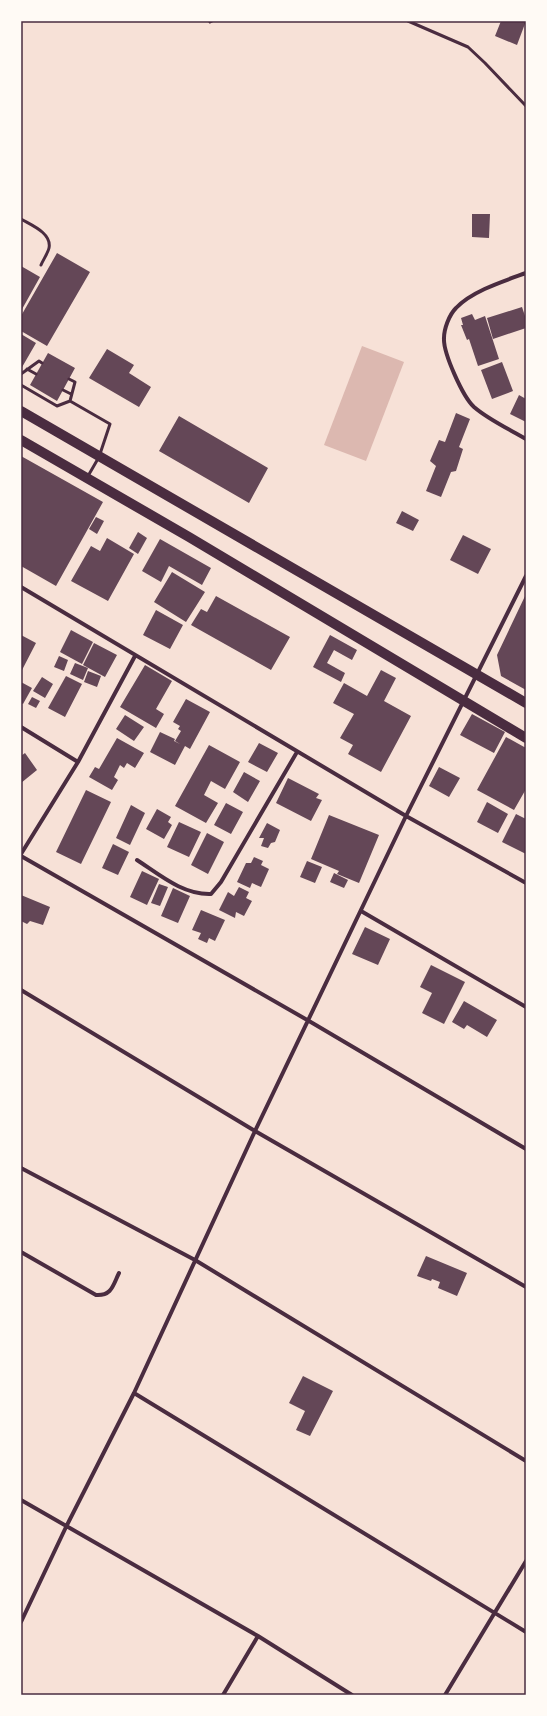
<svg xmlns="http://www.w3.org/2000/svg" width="547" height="1716" font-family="Merriweather,serif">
<rect width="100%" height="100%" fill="#f7e1d7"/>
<path fill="#dcb8b0" d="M 362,346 L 404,362 L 366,461 L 324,445 Z"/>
<path fill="#644757" d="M 501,21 L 526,21 L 517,45 L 495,36 Z
M 472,214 L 490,214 L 489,238 L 472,237 Z
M 57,253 L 90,272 L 47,346 L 21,331 L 21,316 Z
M 21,266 L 40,277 L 21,311 Z
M 522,307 L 526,319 L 526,328 L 493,339 L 487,318 Z
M 472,314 L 475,320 L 485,316 L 499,359 L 478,366 L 469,339 L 467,340 L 461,325 L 463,325 L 461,318 Z
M 21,334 L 36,343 L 21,369 Z
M 107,349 L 134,365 L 129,373 L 151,387 L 139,407 L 89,378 Z
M 48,353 L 75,368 L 57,401 L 30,385 Z
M 502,362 L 513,391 L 492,399 L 481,370 Z
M 519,395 L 526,399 L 526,422 L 510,414 Z
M 456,413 L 470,419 L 459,447 L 463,449 L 456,471 L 451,472 L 441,497 L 426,491 L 436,466 L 430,461 L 439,440 L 445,442 Z
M 179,416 L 268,468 L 249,503 L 159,451 Z
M 21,456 L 103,502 L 56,586 L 21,566 Z
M 402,511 L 419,520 L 413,531 L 396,523 Z
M 96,517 L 104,521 L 97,534 L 89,529 Z
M 138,532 L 147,538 L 138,554 L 129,548 Z
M 463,535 L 491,549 L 478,574 L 450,560 Z
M 107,538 L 134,554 L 108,601 L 71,581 L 91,546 L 100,551 Z
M 160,539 L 211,568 L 202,585 L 169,566 L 161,582 L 142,571 Z
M 172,572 L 205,592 L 186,622 L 154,602 Z
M 526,594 L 526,690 L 501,676 L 497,655 Z
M 216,596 L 290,637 L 271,670 L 191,625 L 201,609 L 207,612 Z
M 156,610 L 183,625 L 170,649 L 143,635 Z
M 71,630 L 93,642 L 82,664 L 60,652 Z
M 21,635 L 36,643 L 21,672 Z
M 330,635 L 357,650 L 352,660 L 334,650 L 327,663 L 345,673 L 341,682 L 313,667 Z
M 94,643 L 117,655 L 105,677 L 83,665 Z
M 59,656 L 68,660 L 64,671 L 54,667 Z
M 75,663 L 88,668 L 83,680 L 70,674 Z
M 145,665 L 172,681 L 156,709 L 164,714 L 156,728 L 120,707 Z
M 381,670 L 396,678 L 384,701 L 411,716 L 381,772 L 348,754 L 353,745 L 340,738 L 354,714 L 333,703 L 344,683 L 367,696 Z
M 88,671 L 101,676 L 97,687 L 84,682 Z
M 66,676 L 82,684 L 65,717 L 48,708 Z
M 42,677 L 53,684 L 45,698 L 33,691 Z
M 21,682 L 32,688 L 23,704 L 21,703 Z
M 32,697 L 40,701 L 36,708 L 28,704 Z
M 186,699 L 210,712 L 190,749 L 185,746 L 175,765 L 150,752 L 160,732 L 175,739 L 174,741 L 180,744 L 175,741 L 181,731 L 178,729 L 180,726 L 173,722 Z
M 472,714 L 505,732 L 494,753 L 460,735 Z
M 125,715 L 144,727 L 134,741 L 116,729 Z
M 506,737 L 526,748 L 526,789 L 514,810 L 477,790 Z
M 117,738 L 144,753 L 135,768 L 127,763 L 124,768 L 120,765 L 114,777 L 118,780 L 112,790 L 89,777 L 95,767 L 99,769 Z
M 259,743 L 278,753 L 267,772 L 248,762 Z
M 209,745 L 240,762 L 225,789 L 211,781 L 204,795 L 218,803 L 206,823 L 175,806 Z
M 25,753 L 37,770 L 21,783 L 21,756 Z
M 439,767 L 460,778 L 449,797 L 429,786 Z
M 244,772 L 260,781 L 248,802 L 233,792 Z
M 288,778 L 319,794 L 316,798 L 322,800 L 311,821 L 276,803 Z
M 86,790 L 111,802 L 81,864 L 56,852 Z
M 487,802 L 508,814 L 498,833 L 477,822 Z
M 226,803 L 243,812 L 231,834 L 214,825 Z
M 131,805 L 145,813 L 130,845 L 116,838 Z
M 157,809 L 171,817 L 168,822 L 172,825 L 164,839 L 146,829 Z
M 516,814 L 526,819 L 526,854 L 502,842 Z
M 329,815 L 379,835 L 359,883 L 337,874 L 339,871 L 311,859 Z
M 179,822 L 201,832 L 189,857 L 167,847 Z
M 267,823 L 280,830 L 275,842 L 271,843 L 268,848 L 261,846 L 264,838 L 259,838 Z
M 207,833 L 224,842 L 208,874 L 191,865 Z
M 113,844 L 129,852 L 118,875 L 102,868 Z
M 254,857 L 263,861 L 261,865 L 269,869 L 261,887 L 252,883 L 250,888 L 237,882 L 246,863 L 251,863 Z
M 307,861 L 322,867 L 315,883 L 300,877 Z
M 142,871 L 159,879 L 147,905 L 130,897 Z
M 334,873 L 348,880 L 344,888 L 330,882 Z
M 159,884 L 168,887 L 160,906 L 151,903 Z
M 239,887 L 249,892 L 246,898 L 252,901 L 244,916 L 236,912 L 235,918 L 219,910 L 228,892 L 234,896 Z
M 173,888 L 190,896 L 178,923 L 161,916 Z
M 21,895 L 50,907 L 43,925 L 30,921 L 27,924 L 21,921 Z
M 201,910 L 225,920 L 215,941 L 209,938 L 207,943 L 198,939 L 201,933 L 192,930 Z
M 365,927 L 390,939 L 378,965 L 352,954 Z
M 431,965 L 465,982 L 444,1024 L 422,1013 L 432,993 L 420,987 Z
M 464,1001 L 497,1020 L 487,1037 L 467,1025 L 464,1029 L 452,1022 Z
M 426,1256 L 467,1273 L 457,1296 L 438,1288 L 440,1282 L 432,1279 L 431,1281 L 417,1276 Z
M 303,1376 L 333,1391 L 310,1436 L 296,1430 L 305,1411 L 289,1403 Z"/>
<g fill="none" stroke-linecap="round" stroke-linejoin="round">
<path stroke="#4a2c40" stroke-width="3" d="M 408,21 L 468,47 L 485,63 L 526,106
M 210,22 L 212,21
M 21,219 C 31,225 52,233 49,248 C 48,253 43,260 41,265
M 27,369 L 36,374
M 21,374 L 39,361 L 42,363
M 69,379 L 75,382 L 70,401
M 21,385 L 57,406 L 70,401 L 110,424 L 99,457 L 88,476
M 63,390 L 71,394"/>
<path stroke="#4a2c40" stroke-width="4" d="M 526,273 C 504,281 472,291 456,308 C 449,315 444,329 444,338 C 443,353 463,397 474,407 C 489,420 509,429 526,439
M 21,587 L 406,816 L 526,883
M 21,727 L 78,762
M 21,854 L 78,762 L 135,656
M 21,856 L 309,1021 L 526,1149
M 137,860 C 160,875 183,895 211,894 L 221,882 L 297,752
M 361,911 L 526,1007
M 21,990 L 255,1131 L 526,1287
M 21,1168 L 195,1260 L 526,1461
M 21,1252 L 96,1295 C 112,1296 113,1285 119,1273
M 134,1393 L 526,1632
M 21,1500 L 258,1636 L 352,1695
M 21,1622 L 66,1527 L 134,1393 L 255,1131 L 406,816 L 526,576
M 223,1695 L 258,1636
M 445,1695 L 526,1561"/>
<path stroke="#4a2c40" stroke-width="10" d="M 21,411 L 526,703
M 21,440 L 189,537 L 526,738"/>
</g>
<rect width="547" height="1716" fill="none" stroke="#fffaf5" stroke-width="44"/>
<rect x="22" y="22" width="503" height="1672" fill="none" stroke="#4a2c40" stroke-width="1.5"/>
</svg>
